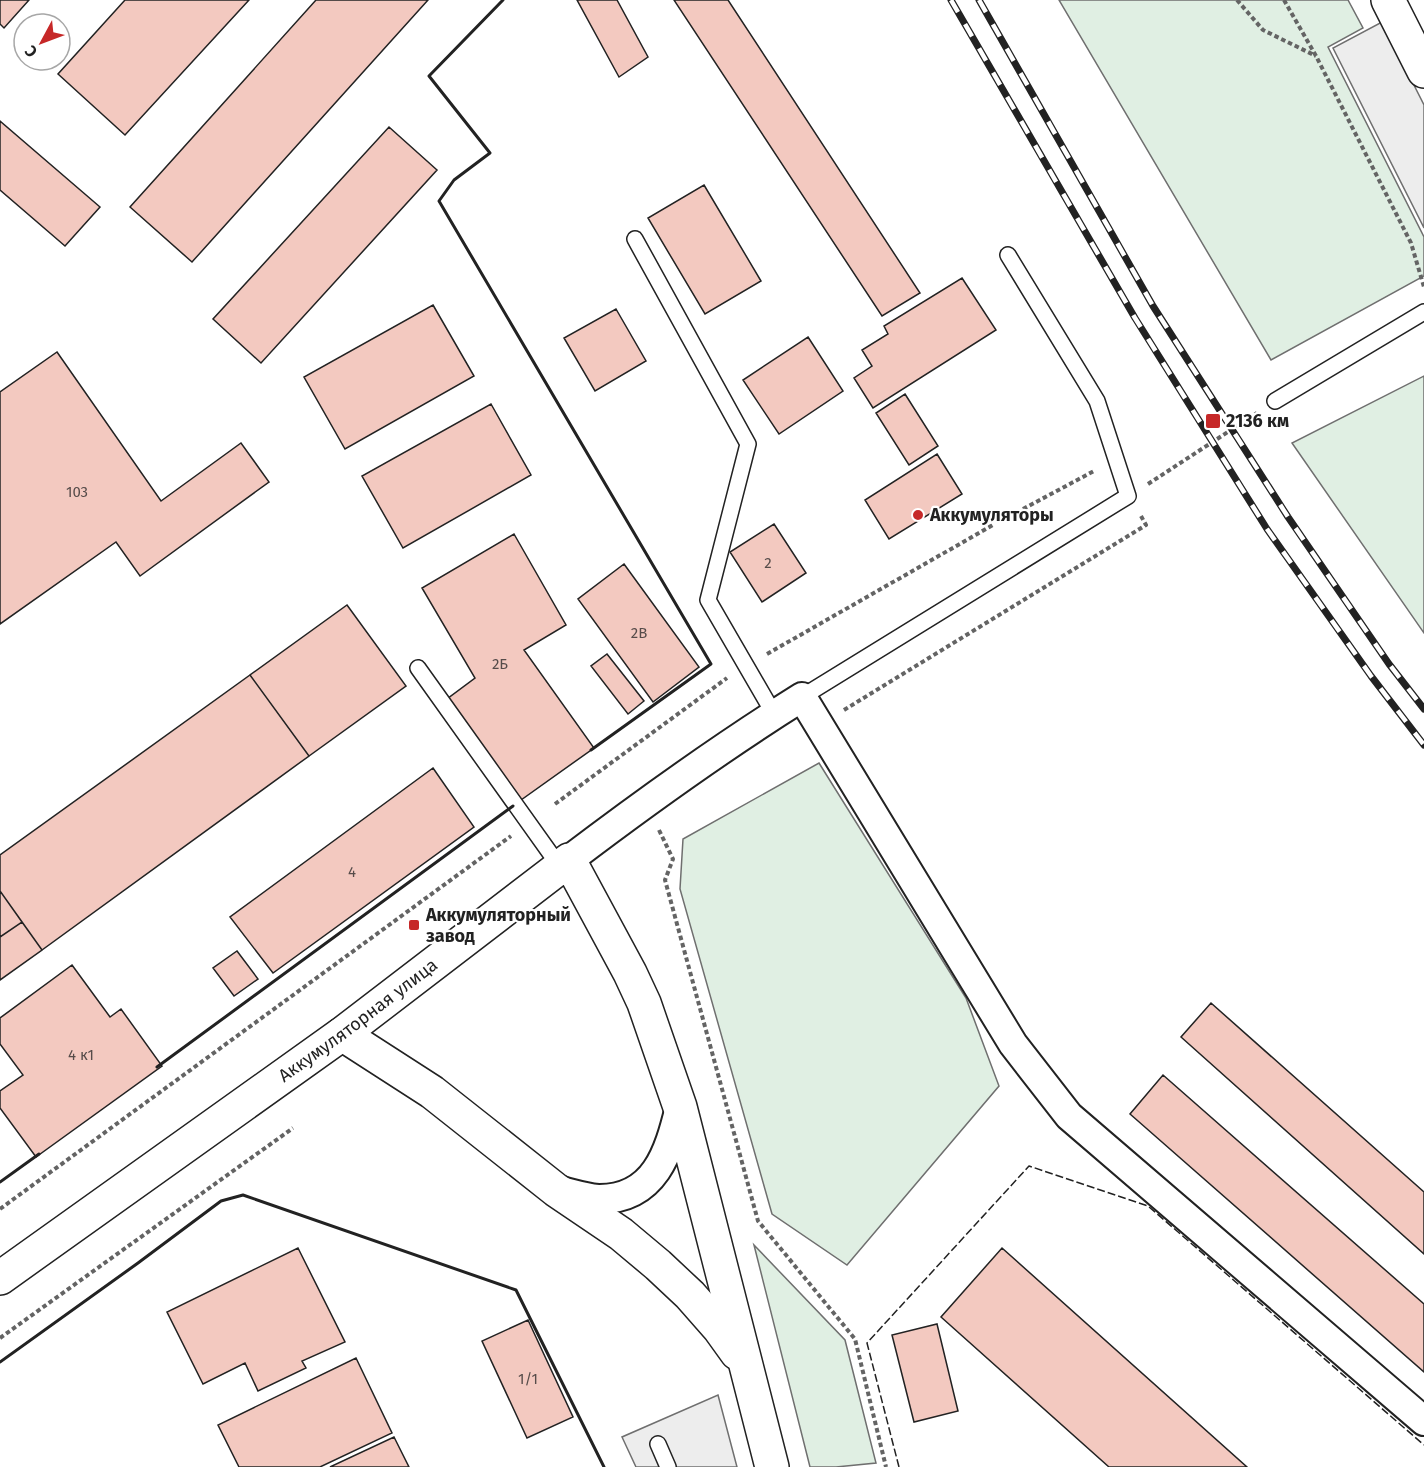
<svg xmlns="http://www.w3.org/2000/svg" width="1424" height="1467" font-family="'Fira Sans',sans-serif">
<rect width="100%" height="100%" fill="#fff"/>
<path fill="#e0efe3" stroke="#6f6f6f" stroke-width="1.5" d="M 1059,0 L 1348,0 L 1363,28 L 1328,47 L 1424,237 L 1424,276 L 1271,360 Z
M 1424,376 L 1424,633 L 1292,443 Z
M 819,763 L 966,998 L 999,1086 L 847,1265 L 772,1214 L 680,889 L 683,839 Z
M 754,1245 L 845,1340 L 876,1463 L 836,1467 L 810,1467 Z"/>
<path fill="#ededed" stroke="#6f6f6f" stroke-width="1.5" d="M 1382,22 L 1424,105 L 1424,228 L 1333,48 Z
M 718,1395 L 737,1467 L 636,1467 L 622,1437 Z"/>
<path fill="#f3c9c0" stroke="#222" stroke-width="1.5" d="M 0,0 L 29,0 L 4,28 L 0,24 Z
M 125,0 L 249,0 L 125,135 L 58,74 Z
M 316,0 L 428,0 L 192,262 L 130,207 Z
M 577,0 L 617,0 L 648,57 L 619,77 Z
M 674,0 L 728,0 L 920,293 L 882,316 Z
M 0,121 L 100,207 L 65,246 L 0,190 Z
M 389,127 L 437,170 L 261,363 L 213,319 Z
M 704,185 L 761,281 L 705,314 L 648,218 Z
M 962,278 L 996,330 L 873,408 L 854,378 L 872,366 L 862,350 L 888,334 L 884,326 Z
M 433,305 L 474,376 L 345,449 L 304,377 Z
M 616,309 L 646,361 L 595,391 L 564,338 Z
M 808,337 L 843,391 L 779,434 L 743,380 Z
M 57,352 L 161,501 L 241,443 L 269,482 L 140,576 L 116,542 L 0,624 L 0,392 Z
M 905,394 L 938,446 L 909,465 L 876,413 Z
M 491,404 L 531,475 L 403,548 L 362,476 Z
M 937,454 L 962,494 L 889,539 L 865,500 Z
M 774,524 L 806,573 L 762,602 L 730,552 Z
M 514,534 L 566,625 L 524,650 L 594,748 L 521,800 L 447,699 L 475,678 L 422,588 Z
M 624,564 L 699,667 L 653,702 L 578,599 Z
M 347,605 L 406,686 L 309,756 L 250,675 Z
M 607,654 L 644,701 L 628,714 L 591,666 Z
M 250,675 L 309,756 L 42,950 L 0,891 L 0,855 Z
M 433,768 L 474,827 L 273,973 L 230,917 Z
M 0,891 L 22,922 L 0,937 Z
M 22,922 L 42,950 L 0,980 L 0,937 Z
M 237,951 L 258,979 L 234,996 L 213,968 Z
M 72,965 L 110,1017 L 121,1009 L 162,1066 L 36,1157 L 0,1108 L 0,1091 L 23,1075 L 0,1044 L 0,1018 Z
M 1211,1003 L 1424,1192 L 1424,1254 L 1181,1037 Z
M 1163,1075 L 1424,1304 L 1424,1372 L 1130,1114 Z
M 298,1248 L 345,1342 L 302,1361 L 306,1368 L 258,1391 L 245,1363 L 203,1384 L 167,1312 Z
M 1002,1248 L 1247,1467 L 1109,1467 L 941,1317 Z
M 528,1320 L 573,1417 L 527,1438 L 482,1341 Z
M 937,1324 L 958,1411 L 914,1422 L 892,1335 Z
M 356,1358 L 392,1433 L 320,1467 L 239,1467 L 218,1425 Z
M 394,1437 L 409,1467 L 330,1467 Z"/>
<g fill="none" stroke-linecap="round" stroke-linejoin="round">
<g stroke="#222" stroke-width="18">
<path id="service" d="M 635,239 L 748,444 L 708,600 L 774,714
M 1275,401 L 1424,312
M 418,668 L 560,867
M 802,697 L 1128,496 L 1097,401 L 1008,255
M 658,1444 L 668,1467"/>
</g>
<g stroke="#222" stroke-width="32">
<path id="minor" d="M 569,860 C 644,803 722,747 802,697 L 1013,1044 L 1069,1116 L 1424,1421
M 561,1191 C 573,1194 586,1198 598,1199 C 655,1200 669,1152 680,1107"/>
</g>
<g stroke="#222" stroke-width="36">
<g id="tertiary">
<path d="M 1388,0 L 1424,71"/>
<path d="M 342,1034 L 432,1092 L 556,1190 L 621,1234 L 658,1265 L 690,1295 L 719,1328 L 737,1353"/>
<path id="s1" d="M 0,1278 L 342,1034 L 569,860 L 630,973 L 644,1003 L 680,1107 L 772,1467"/>
</g>
</g>
<path stroke="#646464" stroke-width="4" stroke-dasharray="4.5 3" stroke-linecap="butt" d="M 1237,0 L 1263,30 L 1316,56
M 1284,0 L 1316,56 L 1411,243 L 1424,287
M 1148,484 L 1257,413
M 1023,509 L 1094,471
M 767,654 L 993,525
M 844,710 L 1146,525 L 1141,516
M 555,804 L 727,678
M 659,830 L 673,859 L 665,880 L 758,1221 L 855,1339 L 886,1467
M 0,1209 L 511,836
M 0,1338 L 293,1128"/>
<use href="#service" stroke="#fff" stroke-width="15"/>
<use href="#minor" stroke="#fff" stroke-width="28"/>
<use href="#tertiary" stroke="#fff" stroke-width="33"/>
<g stroke="#222" stroke-width="7">
<path id="rail" d="M 951,0 L 1135,318 L 1267,529 L 1371,676 L 1424,745
M 979,0 L 1153,306 L 1288,517 L 1389,664 L 1424,709"/>
</g>
<use href="#rail" stroke="#fff" stroke-width="4.5" stroke-dasharray="14" stroke-linecap="butt"/>
<path stroke="#222" stroke-width="1.5" stroke-dasharray="8 3" stroke-linecap="butt" d="M 899,1467 L 867,1343 L 1029,1166 L 1148,1206 L 1424,1445"/>
<path stroke="#222" stroke-width="3" d="M 503,0 L 429,76 L 490,153 L 454,180 L 439,201 L 711,664 L 591,750
M 157,1067 L 513,806
M 0,1182 L 39,1154
M 0,1362 L 138,1263 L 221,1201 L 243,1195 L 516,1290 L 604,1467"/>
</g>
<g fill="#c62828" stroke="#fff" stroke-width="2">
<rect x="1205" y="413" width="16" height="16" rx="3"/>
<circle cx="918" cy="515" r="6"/>
<rect x="408" y="919" width="12" height="12" rx="3"/>
</g>
<g text-anchor="middle" stroke-width="4.5" stroke-linejoin="round" paint-order="stroke">
<g font-size="15" fill="#564c4a">
<text x="77" y="497">103</text>
<text x="768" y="568">2</text>
<text x="639" y="638">2В</text>
<text x="500" y="669">2Б</text>
<text x="352" y="877">4</text>
<text x="81" y="1060">4 к1</text>
<text x="528" y="1384">1/1</text>
</g>
<g font-size="18" font-weight="bold" fill="#222" stroke="#fff" text-anchor="start">
<text x="1226" y="427">2136 км</text>
<text x="930" y="521">Аккумуляторы</text>
<text x="426" y="921">Аккумуляторный<tspan x="426" dy="21">завод</tspan></text>
</g>
<g font-size="18" fill="#222" stroke="#fff">
<text dy="6" stroke="none"><textPath href="#s1" startOffset="441">Аккумуляторная улица</textPath></text>
</g>
</g>
<g transform="translate(42 42) rotate(229)"><circle r="28" fill="#ffffff" stroke="#a7a7a7" stroke-width="1.5"/>
<path d="M0-4.5L10 22L0 15L-10 22Z" fill="#c62828"/>
<text y="-9" font-size="16" font-weight="bold" text-anchor="middle" fill="#222222">С</text>
</g>
</svg>
